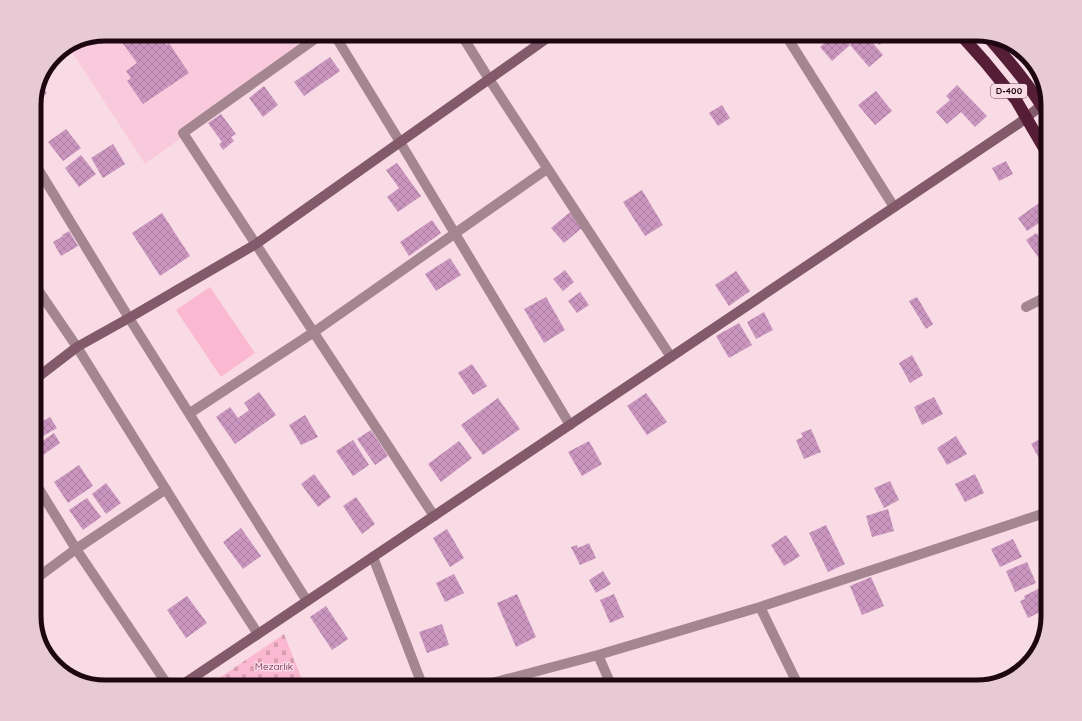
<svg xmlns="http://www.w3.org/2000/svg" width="1082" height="721" font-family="Quicksand,sans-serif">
<defs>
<pattern id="cemetery-stones" width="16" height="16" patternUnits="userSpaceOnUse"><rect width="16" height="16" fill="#fbb9d1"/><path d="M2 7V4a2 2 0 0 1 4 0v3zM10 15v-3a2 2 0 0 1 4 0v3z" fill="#d79eb2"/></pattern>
<pattern id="building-cross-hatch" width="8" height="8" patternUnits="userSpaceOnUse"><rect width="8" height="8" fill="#ca95be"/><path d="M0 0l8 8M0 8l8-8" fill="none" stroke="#ad7fa2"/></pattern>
</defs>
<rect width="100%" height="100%" fill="#f9dbe5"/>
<path fill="#f9cadb" d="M 105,34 L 317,34 L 320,39 L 145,164 L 68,46 L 78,39 Z"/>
<path fill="url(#cemetery-stones)" d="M 284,634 L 305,687 L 206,687 Z"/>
<path fill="#fbb9d1" d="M 210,287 L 255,353 L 221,377 L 176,310 Z"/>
<path fill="url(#building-cross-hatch)" d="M 116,34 L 159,34 L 166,45 L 169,43 L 189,73 L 143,104 L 127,81 L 131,78 L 126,71 L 137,63 Z
M 835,34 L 840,34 L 850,45 L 832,61 L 820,47 Z
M 863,34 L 865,34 L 883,55 L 869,67 L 850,45 Z
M 871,34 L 894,34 L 879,45 Z
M 330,57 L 340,71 L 304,96 L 294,82 Z
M 957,85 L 987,116 L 975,127 L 961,112 L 947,124 L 936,112 L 950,100 L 946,96 Z
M 41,86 L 47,93 L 34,105 L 34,100 Z
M 264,86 L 278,105 L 263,117 L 249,98 Z
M 876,91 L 892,111 L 875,125 L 858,105 Z
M 722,105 L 730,118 L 718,126 L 709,113 Z
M 221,114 L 236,134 L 231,137 L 234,141 L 223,150 L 219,144 L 222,142 L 208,123 Z
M 66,129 L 81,148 L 63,161 L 48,142 Z
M 113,144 L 125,164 L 103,178 L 91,158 Z
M 81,155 L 96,174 L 79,187 L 65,168 Z
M 1006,161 L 1013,174 L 999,181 L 992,168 Z
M 397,163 L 421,196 L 398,212 L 387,197 L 399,188 L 386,170 Z
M 642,190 L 663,225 L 645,236 L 623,202 Z
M 1039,203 L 1048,217 L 1027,231 L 1018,218 Z
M 570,212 L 583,227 L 564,243 L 551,228 Z
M 162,213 L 190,256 L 160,276 L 132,233 Z
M 432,220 L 441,233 L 409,256 L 400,242 Z
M 34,222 L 43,233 L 34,241 Z
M 69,231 L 78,246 L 61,256 L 53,242 L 63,236 L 62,235 Z
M 1036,233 L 1039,236 L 1044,233 L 1048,238 L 1048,250 L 1038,257 L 1026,240 Z
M 450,258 L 461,275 L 436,291 L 425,274 Z
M 565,270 L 574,282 L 563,291 L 553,279 Z
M 736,271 L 750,291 L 729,306 L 715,285 Z
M 580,292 L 589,305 L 577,313 L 568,301 Z
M 546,297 L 565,330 L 544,343 L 524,309 Z
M 917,297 L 933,324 L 926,329 L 909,301 Z
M 764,312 L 773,330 L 756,339 L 747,322 Z
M 739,323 L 752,345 L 729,358 L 716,336 Z
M 912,355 L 923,375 L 910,383 L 899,363 Z
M 472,364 L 487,386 L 473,395 L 458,373 Z
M 259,392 L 276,415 L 235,444 L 216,417 L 230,407 L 238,418 L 249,410 L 244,403 Z
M 646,393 L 667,422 L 647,435 L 627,406 Z
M 934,397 L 943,414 L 922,425 L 914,407 Z
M 498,398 L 520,429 L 483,455 L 461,425 Z
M 305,415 L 318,437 L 301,445 L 289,425 Z
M 50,417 L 57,428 L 34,441 L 34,426 Z
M 811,429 L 821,452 L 804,459 L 796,440 L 803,437 L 801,433 Z
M 371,430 L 388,456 L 375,465 L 357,439 Z
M 54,433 L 60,443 L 39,458 L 34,451 L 34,447 Z
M 1048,434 L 1048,474 L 1031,444 Z
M 956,436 L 967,454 L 947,465 L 937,448 Z
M 353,440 L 369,465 L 353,476 L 336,451 Z
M 459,441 L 472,458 L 441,482 L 428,464 Z
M 589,441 L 602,464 L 582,476 L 568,452 Z
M 79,465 L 93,486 L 68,503 L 54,482 Z
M 314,474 L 331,497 L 318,507 L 301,484 Z
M 975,474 L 984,493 L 965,502 L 955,484 Z
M 890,481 L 899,500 L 884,508 L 874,488 Z
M 106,483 L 121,503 L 106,514 L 92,494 Z
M 356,497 L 375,524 L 362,534 L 343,506 Z
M 87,498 L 101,517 L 83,530 L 69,510 Z
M 888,509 L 894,531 L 872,537 L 866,516 Z
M 826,525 L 845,564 L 828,572 L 809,533 Z
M 241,528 L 261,556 L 243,569 L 223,542 Z
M 447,529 L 464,558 L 450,567 L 433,538 Z
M 786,535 L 800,556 L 784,566 L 771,545 Z
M 1013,539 L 1022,557 L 1000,567 L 991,549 Z
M 589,543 L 596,558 L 580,565 L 571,547 L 577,545 L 578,548 Z
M 1027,562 L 1036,583 L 1015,592 L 1006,571 Z
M 1048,569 L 1048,580 L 1044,570 Z
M 603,571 L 611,584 L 596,593 L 589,580 Z
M 454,574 L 464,593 L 445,602 L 436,583 Z
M 871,577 L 884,606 L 862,615 L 850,586 Z
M 1040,588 L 1048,606 L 1048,608 L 1028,618 L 1020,601 L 1025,599 L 1024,596 Z
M 517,594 L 536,637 L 516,647 L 497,603 Z
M 614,594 L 624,617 L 610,623 L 600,600 Z
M 187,596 L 207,623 L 186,638 L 167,610 Z
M 326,606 L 348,639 L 332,650 L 310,617 Z
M 442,624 L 449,645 L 427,653 L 419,632 Z"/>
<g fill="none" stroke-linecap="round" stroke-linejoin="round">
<path stroke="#a48691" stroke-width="10" d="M 322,34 L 183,133 L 434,516
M 334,34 L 400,142 L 570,425
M 461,34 L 489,79 L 671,357
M 785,34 L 894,207
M 1034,65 L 1040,73
M 34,162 L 129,318 L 307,601
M 34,284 L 77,347 L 203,549 L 258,634
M 1026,307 L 1048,296
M 190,413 L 314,332 L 547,169
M 34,481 L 76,549 L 169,687
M 373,557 L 423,687
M 34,580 L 76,549 L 166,489
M 760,607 L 799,687
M 598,655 L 612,687
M 477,687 L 598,655 L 760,607 L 1048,512"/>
<path stroke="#835a69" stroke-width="10" d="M 34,380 L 77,347 L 129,318 L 256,244 L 553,34
M 179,687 L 1018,124 L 1042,105 L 1047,103"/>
<path stroke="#551e36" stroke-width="12" d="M 960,34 L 985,62 L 1016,100 L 1048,155
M 988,37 C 1009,61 1033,89 1048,117"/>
</g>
<g text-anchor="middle" stroke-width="3" stroke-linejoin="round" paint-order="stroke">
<rect fill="#f9dbe5" stroke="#604751" stroke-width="1" x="991" y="84" width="36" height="14" rx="3"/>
<g font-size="9" font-weight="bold" fill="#1e0711">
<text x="1009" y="94">D-400</text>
</g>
<g font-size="10" fill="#671b40" stroke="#f9dbe5">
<text x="274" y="670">Mezarlık</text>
</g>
</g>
<path d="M0 0H1082V721H0ZM105 41H977A64 64 0 0 1 1041 105V616A64 64 0 0 1 977 680H105A64 64 0 0 1 41 616V105A64 64 0 0 1 105 41Z" fill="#e7cad4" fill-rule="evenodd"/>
<path fill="none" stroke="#1e0711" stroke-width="5" d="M105 41H977A64 64 0 0 1 1041 105V616A64 64 0 0 1 977 680H105A64 64 0 0 1 41 616V105A64 64 0 0 1 105 41Z"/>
</svg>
